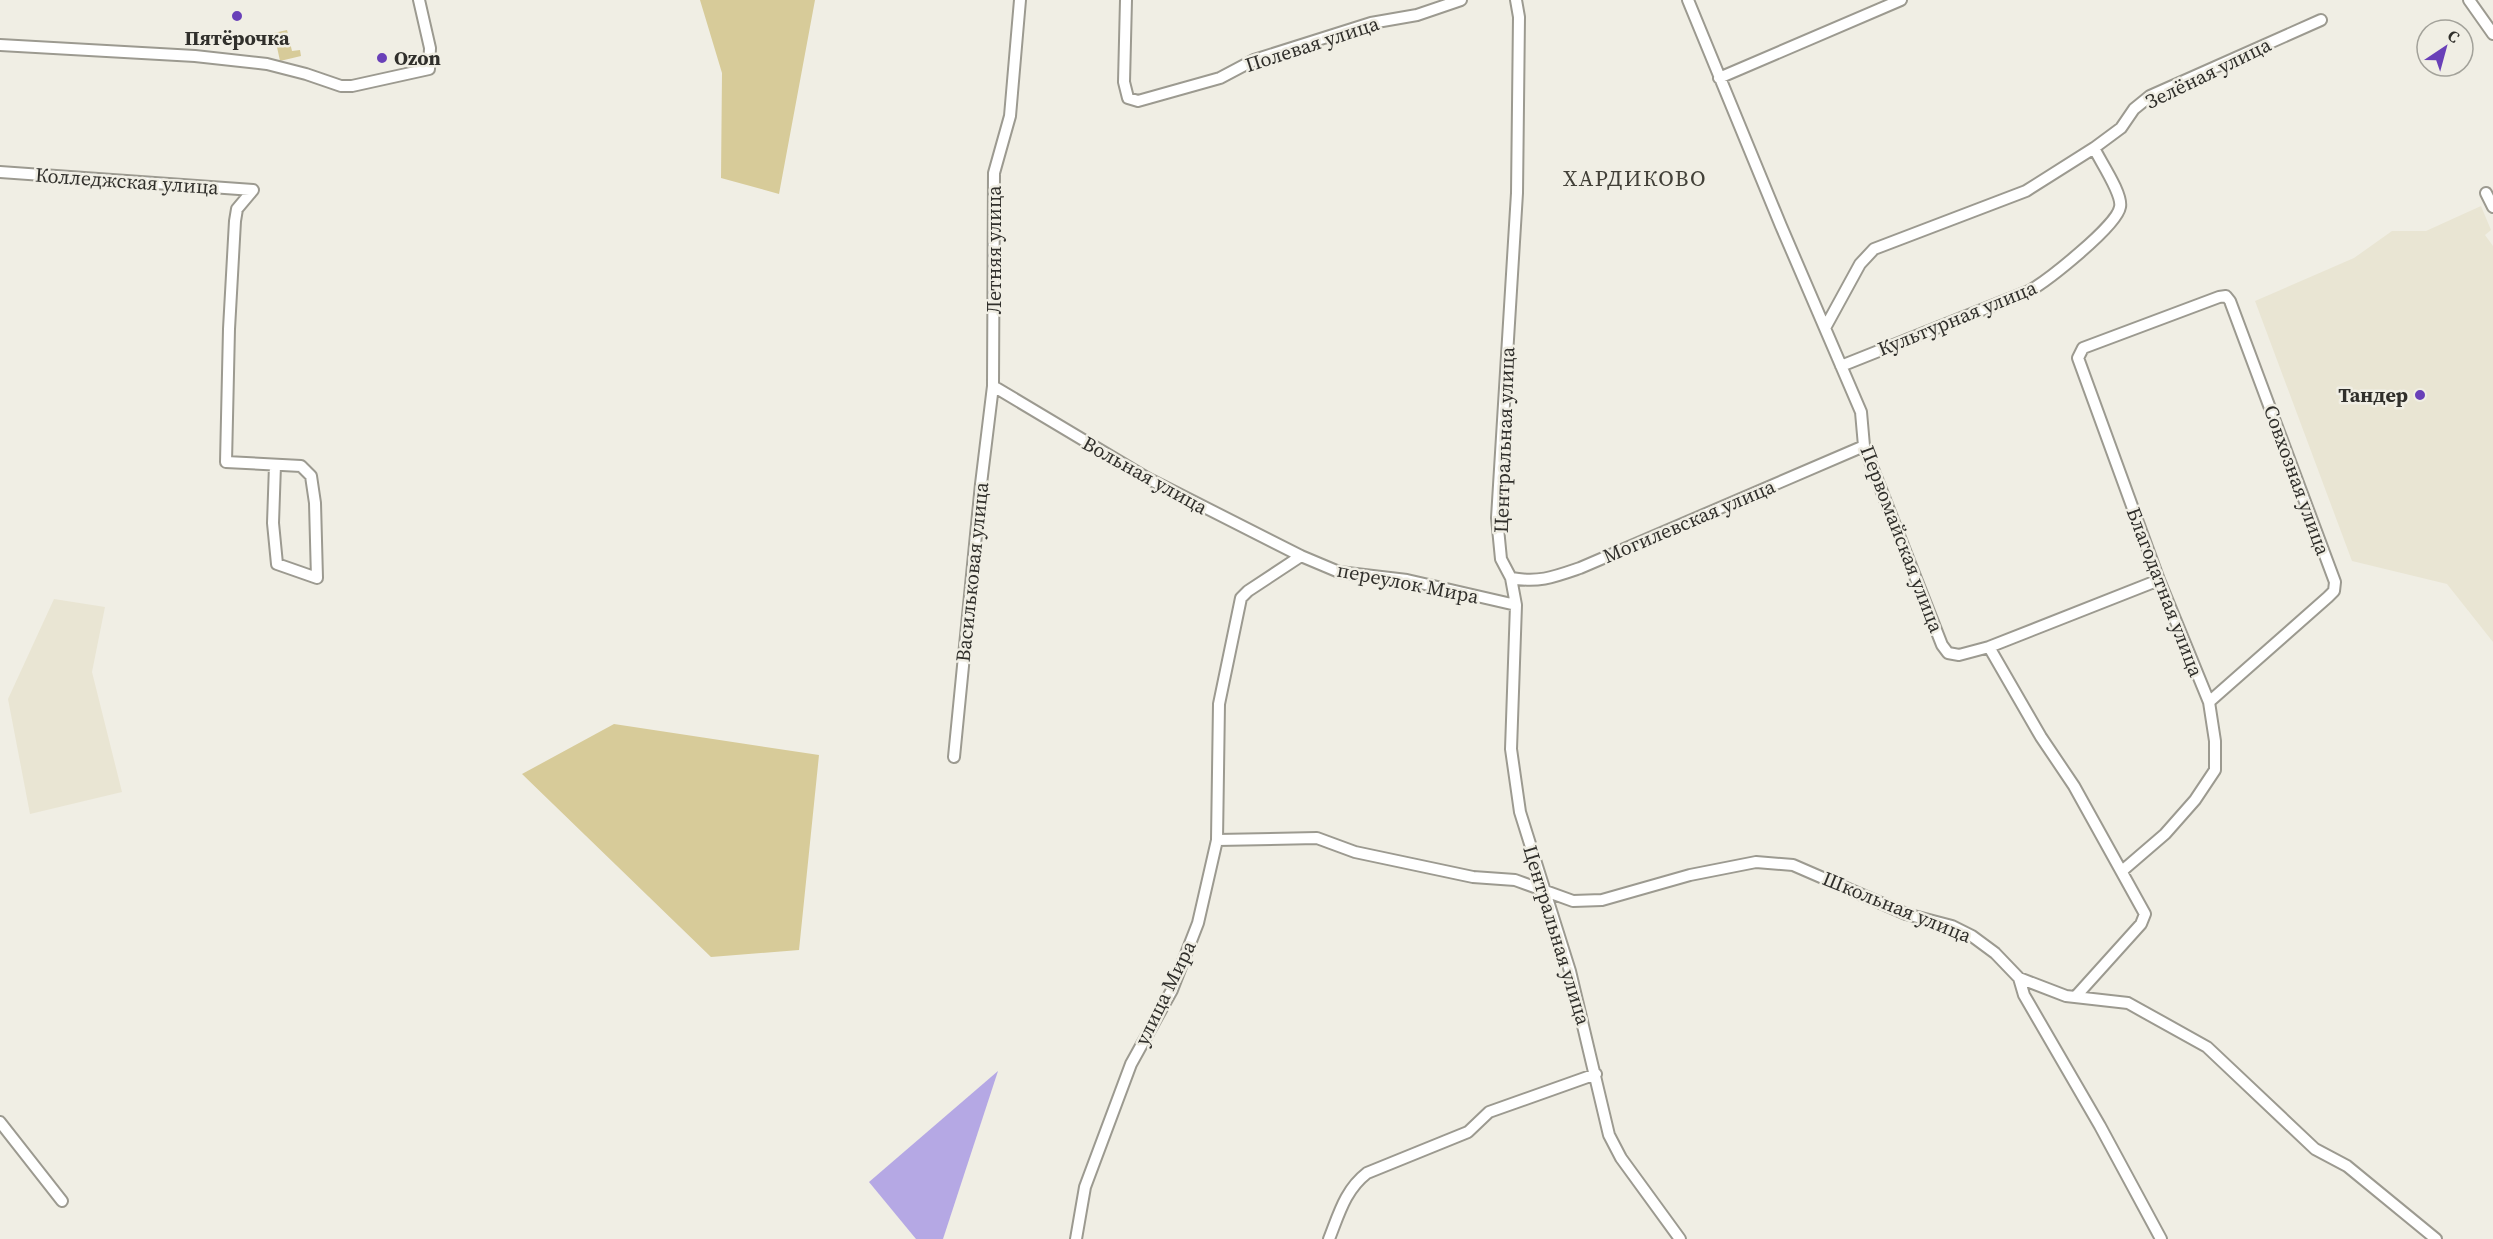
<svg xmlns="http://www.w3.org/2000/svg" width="2493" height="1239" font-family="'Source Serif 4',serif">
<rect width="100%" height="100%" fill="#f0eee4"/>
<path fill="#e9e5d3" d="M 2481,206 L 2491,230 L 2485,235 L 2493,246 L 2493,642 L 2447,584 L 2352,561 L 2255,301 L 2354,258 L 2392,231 L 2426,231 Z
M 54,599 L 105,607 L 92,672 L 122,792 L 30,814 L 8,699 Z"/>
<path fill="#d7cb99" d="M 700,0 L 815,0 L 779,194 L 721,178 L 722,73 Z
M 287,30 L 292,51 L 300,50 L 301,56 L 280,61 L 274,33 Z
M 614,724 L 819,755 L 799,950 L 711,957 L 522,774 Z"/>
<path fill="#b5a8e4" d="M 998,1071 L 943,1239 L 916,1239 L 869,1182 Z"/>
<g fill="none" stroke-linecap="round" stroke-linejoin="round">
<g stroke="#9c9a90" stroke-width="14">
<path id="minor" d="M 1126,0 L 1124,82 L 1128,98 L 1138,101 L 1220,78 L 1254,60 L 1371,23 L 1417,15 L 1461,0
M 1516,0 L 1519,17 L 1517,193 L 1497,518 L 1501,559 L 1511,578 L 1516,605 L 1511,749 L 1520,812 L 1570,971 L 1609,1135 L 1621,1158 L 1680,1239
M 1688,0 L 1781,226 L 1861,412 L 1864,446 L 1942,645 L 1948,653 L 1959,655 L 1989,647 L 2159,580
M 2469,0 L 2493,34
M 0,45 L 195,56 L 267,64 L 306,74 L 341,86 L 352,86 L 429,69 L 430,48 L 419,0
M 1719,78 L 1901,0
M 0,172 L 253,190
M 253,190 L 237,209 L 235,221 L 229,329 L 226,462 L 301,466 L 311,476 L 315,503 L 317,578 L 277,564 L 273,523 L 275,465
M 2486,193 L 2493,207
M 1825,328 L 1860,264 L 1874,249 L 2026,191 L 2094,148 L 2121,128 L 2134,109 L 2150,96 L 2321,20
M 1841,366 L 2029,291 C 2047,281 2117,226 2120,207 C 2123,194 2100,161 2094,148
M 993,386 L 1147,478 L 1301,556 L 1339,572 L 1407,580 L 1516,605
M 1511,578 C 1539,583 1554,577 1580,568 L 1864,446
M 1989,647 L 2041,737 L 2074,786 L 2145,914 L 2141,924 L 2077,995
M 954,757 L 981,484 L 993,386 L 994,173 L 1010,116 L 1020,0
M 1217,840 L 1317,838 L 1355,852 L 1473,877 L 1515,880 L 1573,901 L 1602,900 L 1690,875 L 1756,862 L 1793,865 L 1906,914 L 1952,926 L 1972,936 L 1995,953 L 2019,978 L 2024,995 L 2100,1126 L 2161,1239
M 2122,871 L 2165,834 L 2195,800 L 2215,770 L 2215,741 L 2209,702 L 2159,580 L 2078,358 L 2083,348 L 2219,297 L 2226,296 L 2230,301 L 2335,582 L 2334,591 L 2328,597 L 2209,702
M 2019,978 L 2066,996 L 2128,1003 L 2207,1047 L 2315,1149 L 2347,1166 L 2436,1239
M 0,1122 L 62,1201
M 1076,1239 L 1085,1187 L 1131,1064 L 1172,990 L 1198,923 L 1217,840 L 1219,704 L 1241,598 L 1248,591 L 1301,556
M 1329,1239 C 1339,1214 1345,1190 1367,1173 L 1468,1132 L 1489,1112 L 1596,1074"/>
</g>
<use href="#minor" stroke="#fff" stroke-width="10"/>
</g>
<g fill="#6940b8" stroke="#f0eee4" stroke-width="2">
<circle cx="237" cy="16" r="6"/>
<circle cx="382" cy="58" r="6"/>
<circle cx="2420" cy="395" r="6"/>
</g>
<g text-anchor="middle" stroke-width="5" stroke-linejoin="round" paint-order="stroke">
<g font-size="20" font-weight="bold" fill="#302f2b" stroke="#f0eee4">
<text x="237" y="45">Пятёрочка</text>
<text x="394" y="65" text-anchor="start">Ozon</text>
<text x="2408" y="402" text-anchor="end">Тандер</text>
</g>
<g font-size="20" fill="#302f2b" stroke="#f0eee4">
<text transform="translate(1312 44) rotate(-18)" y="7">Полевая улица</text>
<text transform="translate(2208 73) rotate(-26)" y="7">Зелёная улица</text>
<text transform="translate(127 181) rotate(4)" y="7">Колледжская улица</text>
<text transform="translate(994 250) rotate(-90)" y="7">Летняя улица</text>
<text transform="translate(1957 318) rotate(-22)" y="7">Культурная улица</text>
<text transform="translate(1504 440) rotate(-88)" y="7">Центральная улица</text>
<text transform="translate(1145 475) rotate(29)" y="7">Вольная улица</text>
<text transform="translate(2297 480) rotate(70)" y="7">Совхозная улица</text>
<text transform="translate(1689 521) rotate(-23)" y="7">Могилевская улица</text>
<text transform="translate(1902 539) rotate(69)" y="7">Первомайская улица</text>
<text transform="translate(972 572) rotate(-84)" y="7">Васильковая улица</text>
<text transform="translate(1408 583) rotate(11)" y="7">переулок Мира</text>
<text transform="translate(2165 592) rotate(69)" y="7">Благодатная улица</text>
<text transform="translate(1897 907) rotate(22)" y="7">Школьная улица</text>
<text transform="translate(1557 935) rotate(73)" y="7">Центральная улица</text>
<text transform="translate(1165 993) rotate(-64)" y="7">улица Мира</text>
</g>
<g font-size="22" letter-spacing="1.5" fill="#424038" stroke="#f0eee4">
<text x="1635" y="186">ХАРДИКОВО</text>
</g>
</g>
<g transform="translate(2445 48) rotate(36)"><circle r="28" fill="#f0eee4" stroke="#a3a29a" stroke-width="1.5"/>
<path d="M0-4.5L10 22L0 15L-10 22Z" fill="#6940b8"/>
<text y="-9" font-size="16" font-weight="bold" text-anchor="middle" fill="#302f2b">С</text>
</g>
</svg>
